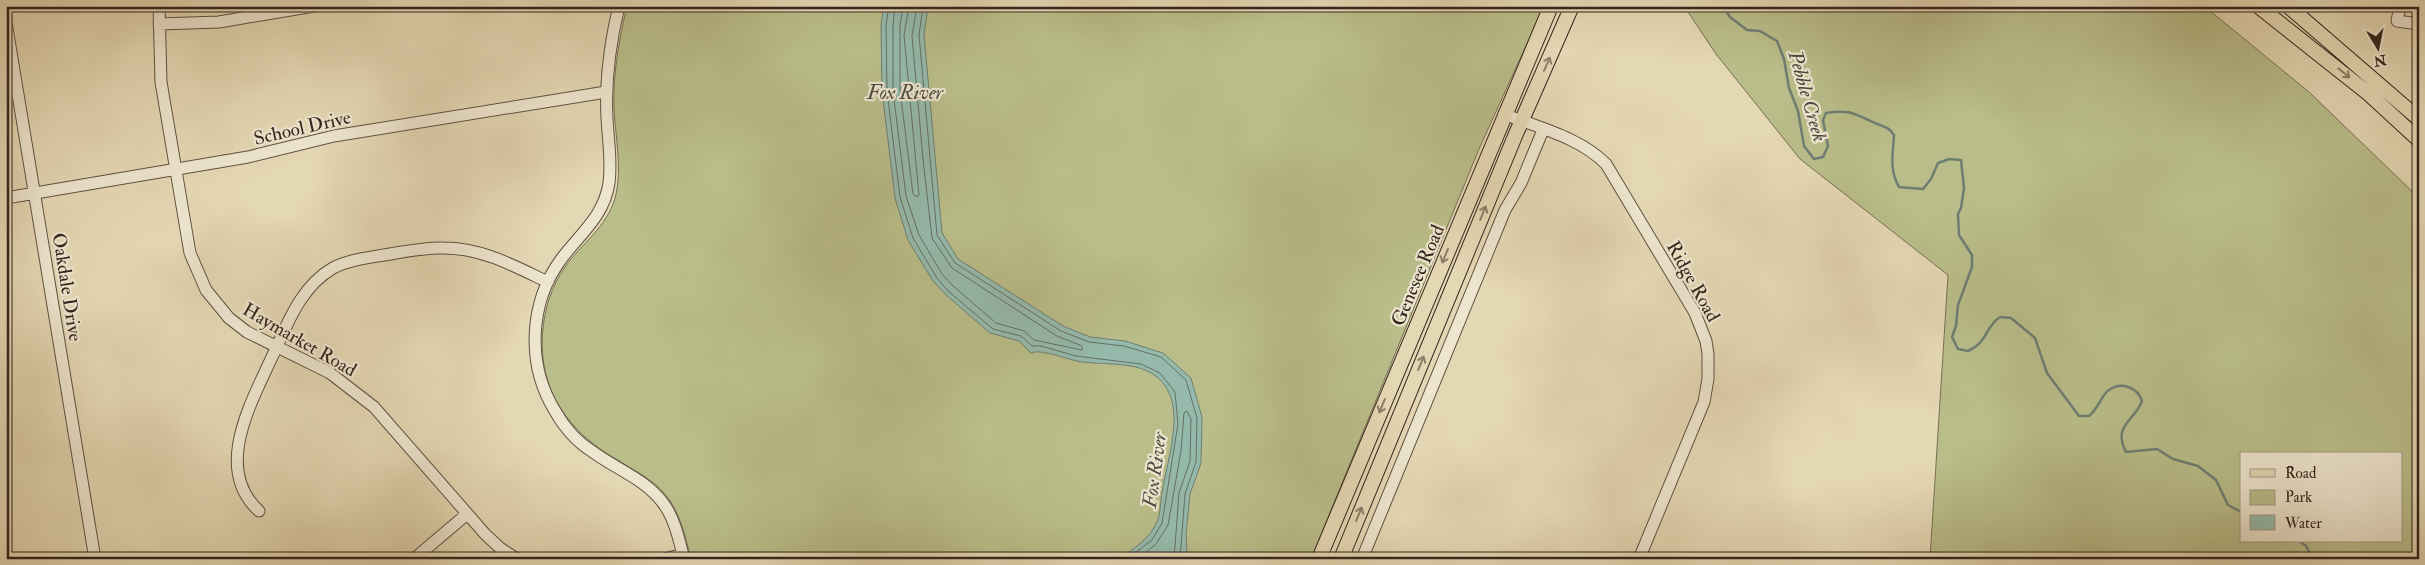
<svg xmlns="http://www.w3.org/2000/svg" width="2425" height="565" font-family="'IM FELL Double Pica',serif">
<rect width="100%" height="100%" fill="#e4d7b3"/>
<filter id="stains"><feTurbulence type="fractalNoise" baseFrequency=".004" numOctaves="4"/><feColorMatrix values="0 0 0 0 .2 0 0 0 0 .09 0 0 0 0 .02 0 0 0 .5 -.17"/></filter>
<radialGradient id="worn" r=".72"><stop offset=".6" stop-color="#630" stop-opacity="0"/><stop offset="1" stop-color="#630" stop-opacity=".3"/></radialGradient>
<path fill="#b9bd89" stroke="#767053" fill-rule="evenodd" d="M 627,6 L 1544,6 L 1479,149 L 1311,559 L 691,559 C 685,536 680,511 664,493 C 653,480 638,473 624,464 C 597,448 574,432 558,404 C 534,365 538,305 565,267 C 581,244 607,227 615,198 C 623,170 615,136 614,107 C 613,73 619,40 627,6 Z
M 1684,6 L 2204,6 L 2309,92 L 2419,198 L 2419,559 L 1930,559 L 1948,275 L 1800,159 L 1716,54 ZM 2241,454 L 2401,454 L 2401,541 L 2241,541 Z"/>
<path fill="#95baac" stroke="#6e7e73" d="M 884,6 L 928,6 L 924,35 L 942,233 L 958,259 L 1063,326 L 1090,337 L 1125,341 L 1163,353 L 1191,378 L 1202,417 L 1201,463 L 1190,494 L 1186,534 L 1187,553 L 1185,559 L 1119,559 C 1133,549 1150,539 1157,522 C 1161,513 1160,502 1162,493 C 1167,458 1189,403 1157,377 C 1138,361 1105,365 1083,362 C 1070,361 1041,348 1031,353 L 1019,341 L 990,333 L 945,294 L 933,281 L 908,240 L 895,198 L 882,91 L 881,25 Z"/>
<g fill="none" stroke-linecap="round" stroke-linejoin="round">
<path stroke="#646f64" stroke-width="1" d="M 889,6 L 886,25 L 887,91 L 900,197 L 913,238 L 937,278 L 948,291 L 993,329 L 1021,336 L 1032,346 L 1041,346 L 1076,356 L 1141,364 L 1160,373 L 1175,392 L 1178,424 L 1162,523 L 1152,540 L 1127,559
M 895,6 L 893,26 L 893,91 L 906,196 L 919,235 L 942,274 L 953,286 L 996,323 L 1024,331 L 1034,340 L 1082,350 L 1082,346 L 1057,336 L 952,268 L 932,238 L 923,159 L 912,36 L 917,6
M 903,6 L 900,26 L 900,90 L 913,194 L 917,197 L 919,195 L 904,35 L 909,6
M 923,6 L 919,35 L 937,235 L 955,263 L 1061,331 L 1089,342 L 1124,346 L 1161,357 L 1186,380 L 1197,418 L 1196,462 L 1185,494 L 1180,559
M 1138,559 L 1156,544 L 1168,525 L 1181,451 L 1184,413 L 1187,411 L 1191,419 L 1190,461 L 1179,493 L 1174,559"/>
<path stroke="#6e7e73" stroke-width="2.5" d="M 1723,6 L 1730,17 L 1747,30 L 1760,31 L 1777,41 L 1784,59 L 1789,88 L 1798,111 L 1804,146 L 1814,159 L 1823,157 L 1828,146 L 1823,120 L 1826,113 C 1851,109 1854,114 1875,123 C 1884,127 1889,127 1894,135 C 1893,154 1889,170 1899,187 L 1923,189 L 1931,179 L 1938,163 L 1949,159 L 1961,160 L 1964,188 L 1961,208 L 1958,214 L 1959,235 L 1972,255 L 1972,267 L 1958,305 L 1956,326 L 1952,337 L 1958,349 L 1968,351 C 1989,341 1984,328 2000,317 L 2011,318 L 2035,338 L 2047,373 L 2079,416 L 2089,416 C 2099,408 2102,394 2109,390 C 2122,381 2138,388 2142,401 C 2135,421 2112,425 2126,452 L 2157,449 L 2173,459 L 2198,466 L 2216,480 L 2228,505 L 2241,512
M 2299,541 L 2306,546 L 2313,559"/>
<g stroke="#5f5142" stroke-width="13">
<path id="minor" d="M 159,6 L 161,82 L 190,253 L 206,290 L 229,318 L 247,332 L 330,373 L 374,407 L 485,534 L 500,548 L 517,559
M 619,6 C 610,43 605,80 607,118 C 608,140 612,161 609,183 C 604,216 581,233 562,258 C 529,302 526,364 555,411 C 564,427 577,442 593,452 C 616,469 645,479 663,503 C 675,519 679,540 684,559
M 2400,6 L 2397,21 L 2419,24
M 6,22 L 95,559
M 159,24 L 219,22 L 314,6
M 1504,114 C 1539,128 1579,137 1606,164 L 1695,313 L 1706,341 L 1708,354 L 1708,379 L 1704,402 L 1639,559
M 6,198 L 248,157 L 334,136 L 606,92
M 259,511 C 213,469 251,403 272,357 C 287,325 300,287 333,268 C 348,260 367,258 384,255 C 404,252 424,247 444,248 C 482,248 514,266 548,282
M 414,559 L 467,514
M 665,559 L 683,554
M 1362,559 L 1505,210 L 1521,183 L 1543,130"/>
</g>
<g stroke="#33241d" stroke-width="16">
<path id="major" d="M 2258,6 L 2369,94 L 2419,140
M 2288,6 L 2419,119
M 1319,559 L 1551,6
M 1341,559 L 1515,136 L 1572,6"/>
</g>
<use href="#minor" stroke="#ede5ce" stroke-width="11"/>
<use href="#major" stroke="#e4d7b3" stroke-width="14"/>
</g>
<defs><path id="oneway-shaft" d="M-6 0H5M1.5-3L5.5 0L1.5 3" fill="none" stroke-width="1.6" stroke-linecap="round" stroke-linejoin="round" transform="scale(1.25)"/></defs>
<g stroke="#8c7e68">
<use href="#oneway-shaft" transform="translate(1547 64) rotate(-66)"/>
<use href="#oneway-shaft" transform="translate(2344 73) rotate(39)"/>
<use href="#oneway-shaft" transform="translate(1483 213) rotate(-68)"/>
<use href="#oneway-shaft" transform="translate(1445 256) rotate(113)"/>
<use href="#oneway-shaft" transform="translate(1421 363) rotate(-68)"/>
<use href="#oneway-shaft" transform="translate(1382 406) rotate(113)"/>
<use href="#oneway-shaft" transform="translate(1359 514) rotate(-68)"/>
</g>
<g text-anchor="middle" stroke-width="4.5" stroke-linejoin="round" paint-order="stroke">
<g font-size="19" fill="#33241d" stroke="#ede5ce">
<text transform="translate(302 127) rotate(-13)" y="7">School Drive</text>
<text transform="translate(1417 275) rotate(-67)" y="7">Genesee Road</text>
<text transform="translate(1694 281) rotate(61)" y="7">Ridge Road</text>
<text transform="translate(68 287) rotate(81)" y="7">Oakdale Drive</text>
<text transform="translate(300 339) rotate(30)" y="7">Haymarket Road</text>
</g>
<g font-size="20" font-style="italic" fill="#4c4a41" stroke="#ede5ce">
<text x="905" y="99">Fox River</text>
<text transform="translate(1808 96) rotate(74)" y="7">Pebble Creek</text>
<text transform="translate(1154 470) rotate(-82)" y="7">Fox River</text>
</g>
</g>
<rect width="2425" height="565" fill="none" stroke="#e4d7b3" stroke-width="25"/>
<rect x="8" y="8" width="2410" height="550" fill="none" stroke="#33241d" stroke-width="2.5"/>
<rect x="12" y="12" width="2400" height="540" fill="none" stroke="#33241d"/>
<rect x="2240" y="452" width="162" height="90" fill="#ede5ce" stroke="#a39887"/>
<rect x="2250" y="469" width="25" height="8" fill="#e4d7b3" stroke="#a39887"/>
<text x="2285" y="478" font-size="15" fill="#33241d">Road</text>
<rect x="2250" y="490" width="25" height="15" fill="#b9bd89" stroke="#a39887"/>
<text x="2285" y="502" font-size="15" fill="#33241d">Park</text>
<rect x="2250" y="515" width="25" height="15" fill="#95baac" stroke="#a39887"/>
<text x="2285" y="528" font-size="15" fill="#33241d">Water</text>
<g transform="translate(2378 48) rotate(170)" stroke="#ede5ce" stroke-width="4" paint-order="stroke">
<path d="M0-4L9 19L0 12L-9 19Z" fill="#33241d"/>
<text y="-8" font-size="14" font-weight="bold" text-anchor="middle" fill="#33241d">N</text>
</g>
<rect width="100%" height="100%" filter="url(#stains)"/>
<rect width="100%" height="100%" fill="url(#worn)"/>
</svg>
